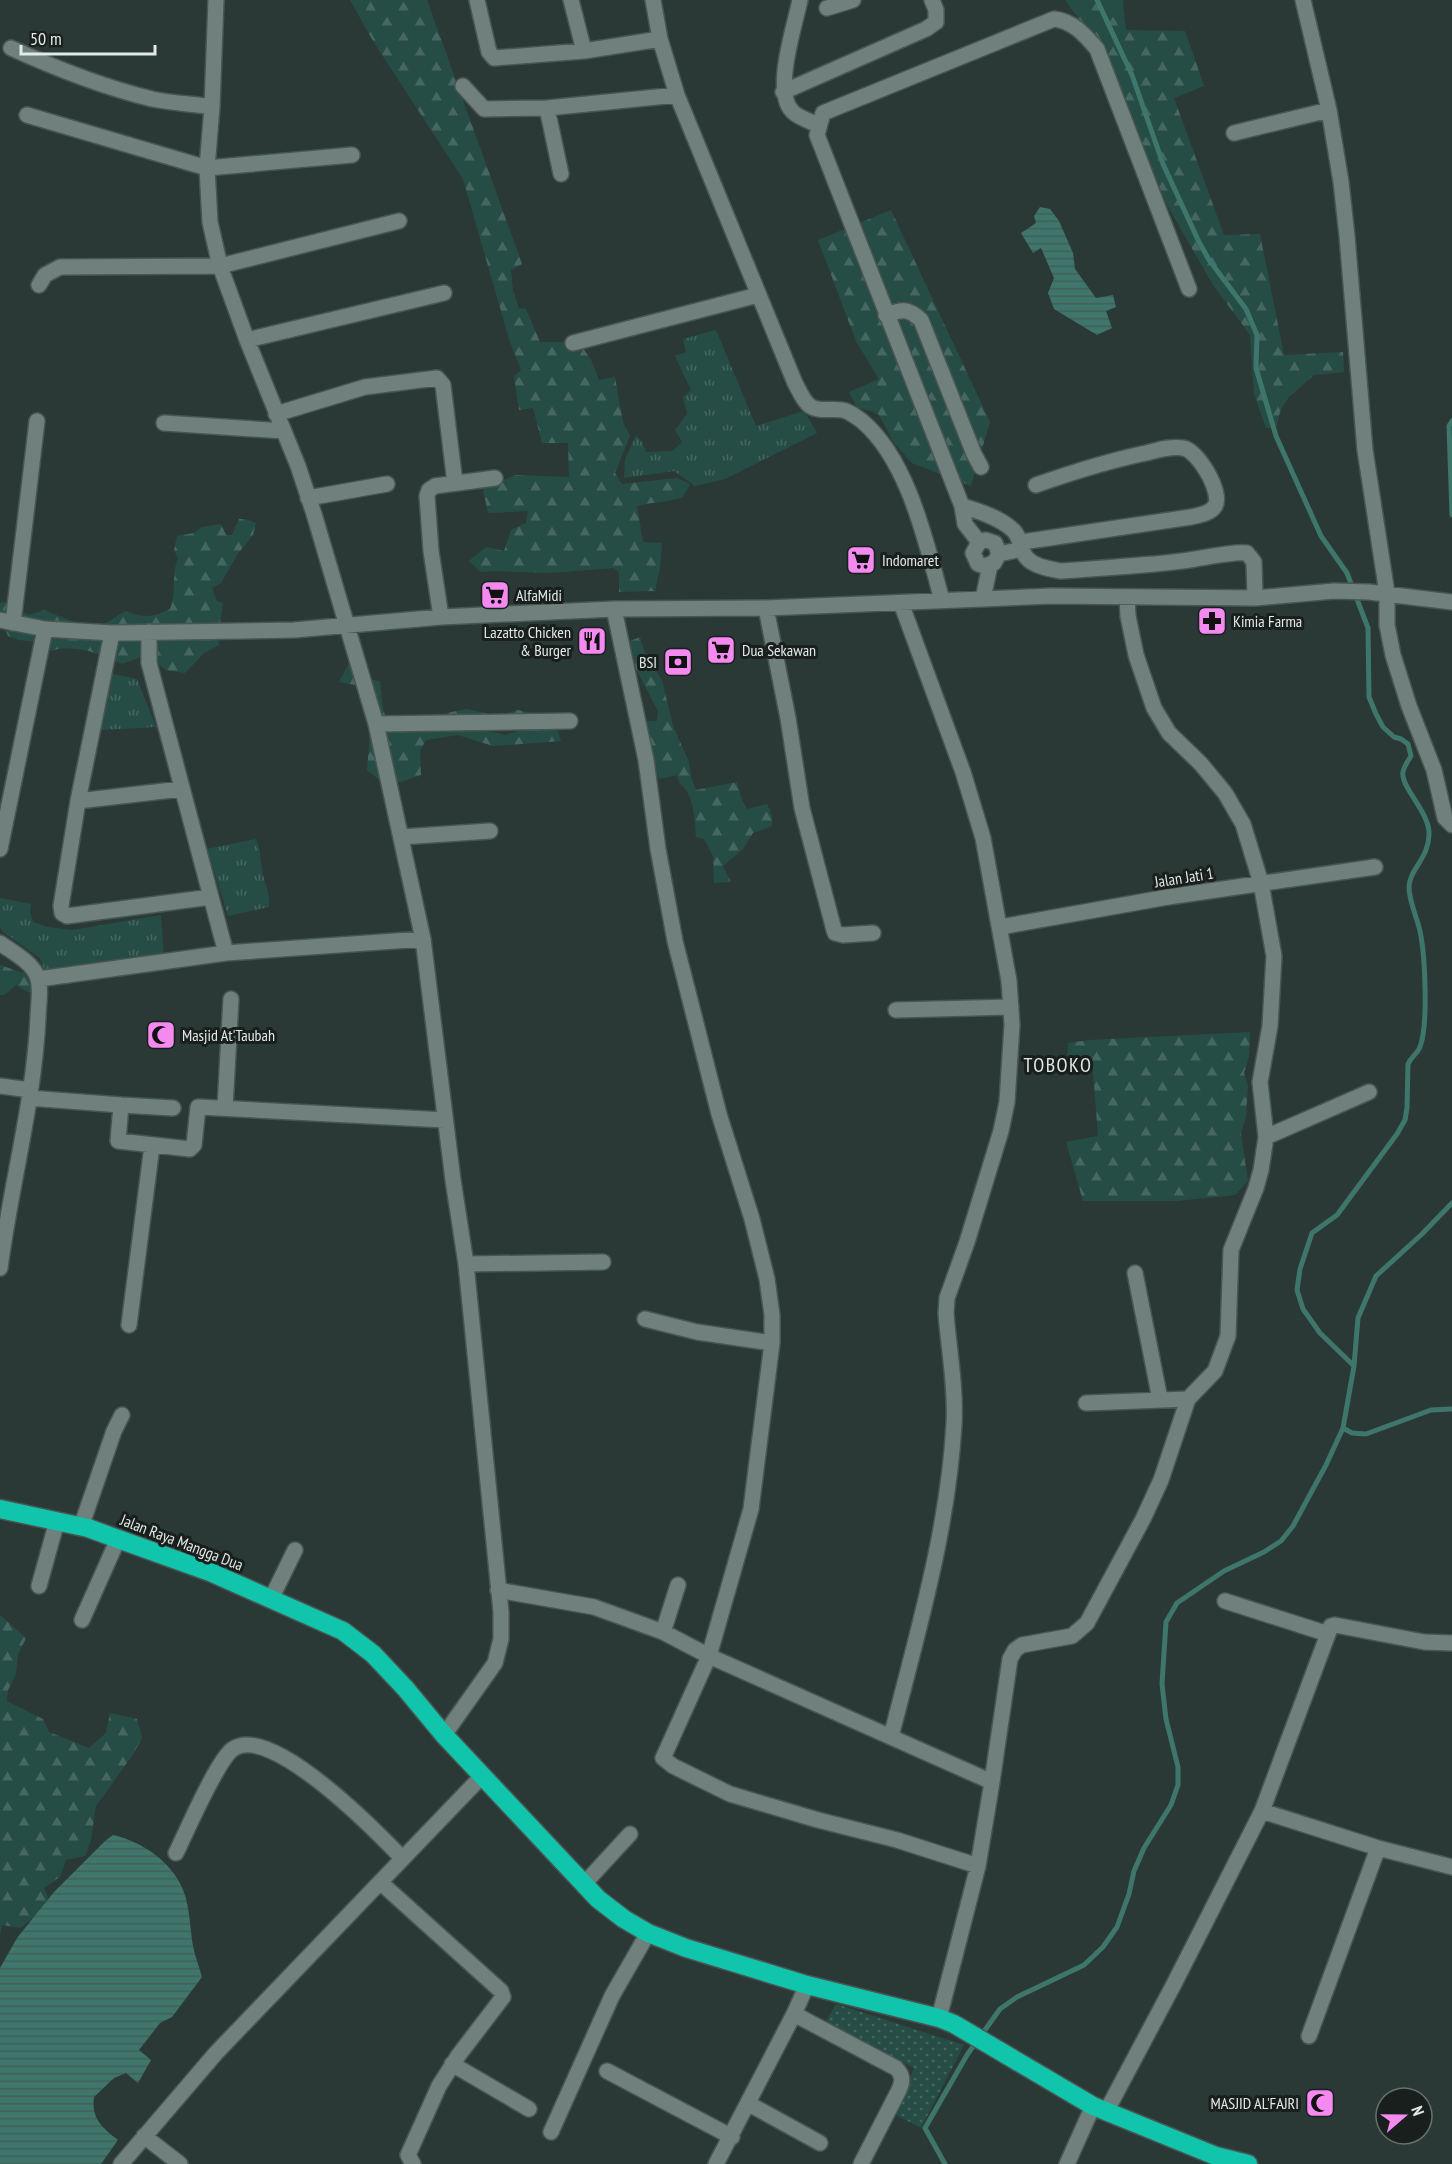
<svg xmlns="http://www.w3.org/2000/svg" width="1452" height="2164" font-family="'PT Sans Narrow',sans-serif">
<defs>
<pattern id="grass-tufts" width="24" height="20" patternUnits="userSpaceOnUse" patternTransform="scale(1.5)"><rect width="24" height="20" fill="#264d45"/><path d="M3 7l-1-3M5 7V3M7 7l1-3M15 17l-1-3M17 17v-4M19 17l1-3" fill="none" stroke="#456760"/></pattern>
<pattern id="forest-firs" width="22" height="20" patternUnits="userSpaceOnUse" patternTransform="scale(1.5)"><rect width="22" height="20" fill="#264d45"/><path d="M5 1l3.5 6h-7zM16 11l3.5 6h-7z" fill="#456760"/></pattern>
<pattern id="garden-dots" width="8" height="8" patternUnits="userSpaceOnUse" patternTransform="scale(1.5)"><rect width="8" height="8" fill="#264d45"/><path d="M2 2h.1M6 6h.1" fill="none" stroke="#456760" stroke-width="1.8" stroke-linecap="round"/></pattern>
<pattern id="water-rules" width="6" height="5" patternUnits="userSpaceOnUse" patternTransform="scale(1.5)"><rect width="6" height="5" fill="#3f766b"/><path d="M0 2.5h6" fill="none" stroke="#425e58"/></pattern>
</defs>
<rect width="100%" height="100%" fill="#2a3936"/>
<path fill="url(#grass-tufts)" d="M 716,330 L 756,426 L 804,411 L 817,433 L 725,479 L 695,486 L 674,471 L 624,478 L 625,460 L 636,435 L 642,442 L 646,452 L 672,451 L 682,442 L 675,430 L 687,414 L 683,397 L 691,390 L 675,356 L 686,352 L 683,339 Z
M 109,673 L 137,679 L 156,727 L 101,730 L 101,714 Z
M 256,839 C 260,849 260,857 262,868 C 263,881 271,893 269,907 L 228,916 L 207,849 Z
M 0,898 L 31,904 L 30,911 L 33,922 L 48,927 L 72,930 L 161,915 L 164,959 L 46,975 L 40,958 L 2,931 L 0,926 Z"/>
<path fill="url(#forest-firs)" d="M 350,0 L 427,0 L 522,264 L 511,270 L 513,291 L 519,308 L 526,309 L 540,342 L 564,342 L 583,348 L 591,360 L 599,380 L 615,377 L 623,422 L 630,436 L 615,473 L 622,484 L 677,478 L 690,484 L 683,497 C 668,502 653,502 637,506 L 643,542 L 662,543 L 660,568 L 655,591 L 619,592 L 619,573 L 614,568 L 548,573 L 494,571 L 481,572 L 469,561 L 486,547 L 504,551 L 511,530 L 526,523 L 528,511 L 488,513 L 483,489 L 515,475 L 569,477 L 568,443 L 542,443 L 533,408 L 519,410 L 514,376 L 521,370 L 509,339 L 463,179 L 373,41 Z
M 1065,0 L 1124,0 L 1123,4 L 1126,30 L 1185,31 L 1204,86 L 1174,98 L 1224,235 L 1260,234 L 1284,355 L 1343,352 L 1344,372 L 1314,375 L 1289,397 L 1281,409 L 1276,427 L 1266,428 L 1254,394 L 1250,335 L 1213,285 L 1167,205 L 1124,104 L 1087,30 Z
M 891,210 L 990,422 L 971,486 L 912,463 L 894,443 L 879,415 L 871,411 L 857,408 L 849,392 L 879,379 L 856,341 L 818,240 Z
M 239,519 L 246,519 L 256,523 L 253,535 L 237,555 L 221,583 L 212,588 L 217,601 L 223,603 L 218,636 L 219,645 L 204,653 L 185,673 L 166,670 L 147,655 L 122,664 C 103,655 73,643 52,651 L 38,642 L 19,640 L 8,636 L 0,621 L 0,603 L 4,602 L 28,615 L 45,610 C 52,614 89,628 95,627 C 106,625 116,616 126,611 C 143,618 152,618 170,609 C 177,593 171,575 178,558 L 174,550 L 177,536 L 194,533 L 202,527 L 221,524 L 226,535 L 232,535 Z
M 640,637 L 645,653 L 662,680 L 673,726 L 689,762 L 692,780 L 696,790 L 737,782 L 742,800 L 747,809 L 767,804 L 772,816 L 772,826 L 753,833 L 743,849 L 723,866 L 731,882 L 714,883 L 713,856 L 704,839 L 696,837 C 695,821 694,792 679,783 L 677,775 L 659,779 L 650,750 L 643,721 L 657,721 L 658,711 L 636,669 L 630,641 Z
M 348,665 L 361,667 L 371,680 L 380,681 L 383,709 L 386,718 L 421,718 L 467,709 L 497,716 L 518,710 L 531,713 L 511,723 L 437,723 L 449,731 L 473,728 L 506,735 L 549,721 L 556,727 L 561,741 L 493,746 L 458,735 L 426,740 L 420,751 L 421,775 L 401,782 L 382,782 L 367,770 L 370,733 L 355,685 L 339,682 Z
M 0,965 L 26,974 L 34,980 L 35,987 L 30,993 L 16,985 L 4,995 L 0,995 Z
M 1250,1032 L 1249,1057 L 1244,1073 L 1248,1085 L 1246,1116 L 1241,1134 L 1248,1181 L 1235,1195 L 1176,1201 L 1083,1201 L 1066,1142 L 1098,1136 L 1093,1071 L 1067,1060 L 1068,1043 L 1089,1040 Z
M 0,1615 L 26,1638 L 18,1655 L 16,1674 L 8,1690 L 7,1701 L 43,1719 L 49,1732 L 89,1748 L 106,1733 L 110,1713 L 137,1719 L 142,1738 L 132,1756 L 96,1806 L 91,1840 L 85,1856 L 66,1860 L 60,1877 L 44,1888 L 48,1898 L 42,1910 L 21,1928 L 2,1925 L 0,1936 Z"/>
<path fill="url(#garden-dots)" d="M 836,2004 L 964,2045 L 921,2128 L 896,2115 L 914,2068 L 824,2025 Z"/>
<path fill="url(#water-rules)" d="M 1040,207 L 1050,209 L 1059,221 L 1073,253 L 1075,269 L 1096,298 L 1113,295 L 1116,307 L 1106,311 L 1112,328 L 1097,335 L 1054,309 L 1048,293 L 1054,278 L 1041,248 L 1033,253 L 1021,233 L 1036,223 L 1034,216 Z
M 113,1835 C 144,1842 175,1864 185,1895 C 190,1912 190,1929 193,1946 C 195,1956 199,1967 202,1977 L 172,2017 L 160,2023 L 139,2050 L 151,2060 L 138,2083 L 126,2073 L 114,2078 L 94,2097 C 91,2118 102,2128 118,2140 L 101,2164 L 0,2164 L 0,1968 L 17,1938 L 54,1892 L 105,1841 Z"/>
<g fill="none" stroke-linecap="round" stroke-linejoin="round">
<path stroke="#3f766b" stroke-width="5" d="M 1097,0 L 1132,75 L 1163,164 L 1199,242 L 1209,260 L 1246,309 L 1257,335 L 1256,368 L 1276,436 L 1321,536 L 1347,573 L 1368,628 L 1369,697 L 1376,714 L 1383,727 L 1394,737 L 1401,739 L 1408,744 L 1411,756 C 1408,761 1404,766 1403,772 C 1400,786 1429,812 1429,833 C 1430,857 1409,870 1409,887 C 1409,902 1417,917 1420,931 C 1425,955 1429,1029 1419,1049 C 1416,1055 1411,1057 1408,1064 L 1407,1108 L 1405,1120 L 1397,1134 L 1337,1215 L 1312,1233 L 1300,1269 L 1297,1290 L 1303,1309 L 1320,1333 L 1354,1366
M 1452,421 L 1449,426 L 1452,515
M 1343,1428 L 1352,1433 L 1366,1434 L 1431,1410 L 1452,1409
M 945,2164 L 925,2128 L 967,2055 L 1000,2009 L 1017,1997 L 1084,1965 L 1103,1947 L 1117,1927 L 1129,1894 L 1134,1871 L 1144,1848 L 1171,1805 L 1178,1785 L 1178,1767 L 1166,1719 L 1162,1684 L 1166,1622 L 1177,1603 L 1224,1571 L 1264,1552 L 1281,1541 L 1293,1526 L 1326,1465 L 1343,1428 L 1354,1366 L 1358,1318 L 1376,1276 L 1422,1234 L 1452,1203"/>
<g stroke="#485552" stroke-width="18">
<path id="minor" d="M 216,0 L 212,107 L 207,168 L 210,222 L 220,266 L 247,340 L 298,466 L 314,514 L 376,724 L 423,939 L 453,1180 L 466,1264 L 501,1612 L 501,1639 L 495,1663 L 444,1735
M 477,0 L 489,52 L 494,58 L 584,51 L 660,39
M 571,0 L 584,51
M 653,0 L 660,39 L 677,95 L 795,383 C 799,390 803,401 810,406 C 820,413 835,407 846,411 C 851,413 858,418 862,421 C 909,461 926,543 942,600
M 800,0 C 795,25 772,93 793,112 C 799,118 810,121 818,125
M 1303,0 L 1329,110 L 1341,182 L 1347,236 L 1365,450 L 1387,593 L 1387,625 L 1393,655 L 1409,706 L 1434,770 L 1445,818 L 1452,825
M 827,8 L 853,0
M 11,48 C 57,69 103,87 152,99 C 171,103 192,104 212,107
M 463,86 L 484,109 L 547,108 L 677,95
M 783,92 L 926,29 L 936,22 L 936,10 L 932,0
M 547,108 L 561,174
M 27,115 L 207,168 L 352,155
M 1234,133 L 1329,110
M 39,285 L 45,275 L 60,267 L 220,266 L 399,221
M 1189,289 L 1097,49 C 1085,35 1073,21 1054,19 L 823,113 L 817,135 L 962,506 C 979,511 1001,518 1014,531 C 1021,539 1019,544 1023,552 C 1029,566 1047,568 1060,571 C 1101,568 1141,566 1182,561 C 1201,559 1230,551 1247,553 L 1254,562 L 1255,598
M 886,315 C 902,309 908,308 921,320 L 974,454 L 981,467
M 247,340 L 444,293
M 573,343 L 758,295
M 276,414 L 365,387 L 437,378 L 443,385 L 455,483
M 164,423 L 284,431
M 308,498 L 387,484
M 962,506 L 965,524 L 979,542
M 1022,542 L 1191,517 C 1199,515 1210,514 1215,506 C 1223,493 1198,450 1183,448 C 1170,446 1158,450 1146,453 C 1108,461 1073,472 1036,485
M 999,554 L 995,543 L 986,540 L 979,542 L 973,553 L 978,564 L 984,566 L 994,563 L 999,554 L 1022,549
M 983,599 L 990,565
M 766,608 L 788,718 L 802,808 L 834,930 L 835,933 L 843,935 L 873,933
M 614,609 L 646,760 L 658,849 L 675,941 L 719,1114 L 752,1219 L 767,1279 L 772,1315 L 772,1343 L 751,1509 L 709,1656 L 663,1758 L 673,1766 L 730,1794 L 818,1820 L 897,1840 L 978,1866
M 441,617 L 431,551 L 427,496 L 429,490 L 435,486 L 495,478
M 0,620 L 45,629 L 112,633 L 294,630 L 441,617 L 614,609 L 766,608 L 1051,596 L 1255,598 L 1334,591 L 1369,592 L 1452,602
M 13,623 L 37,421
M 112,633 L 78,801 L 61,906 L 62,913 L 67,916 L 211,897 L 149,663 L 149,632
M 376,724 L 570,721
M 78,801 L 181,789
M 401,837 L 490,831
M 0,849 L 45,629
M 211,897 L 226,953
M 1000,927 L 1168,897 L 1375,867
M 0,943 C 12,952 32,962 37,976 C 42,988 38,1005 38,1018 C 34,1102 11,1184 0,1268
M 39,979 L 226,953 L 423,939
M 896,1010 L 1011,1007
M 0,1086 L 30,1090
M 29,1098 L 121,1105 L 118,1141 L 190,1149 L 194,1145 L 198,1107 L 445,1120
M 121,1105 L 173,1108
M 225,1108 L 231,999
M 1266,1137 L 1369,1092
M 466,1264 L 603,1262
M 1135,1273 L 1160,1399
M 645,1319 L 697,1332 L 772,1343
M 129,1325 L 152,1146
M 1086,1403 L 1188,1399
M 81,1527 L 114,1431 L 122,1415
M 39,1586 L 57,1521
M 498,1590 L 594,1607 L 663,1632 L 709,1656 L 992,1782 L 978,1866 L 939,2018
M 271,1599 L 295,1550
M 1225,1601 L 1328,1634
M 82,1620 L 118,1539
M 663,1632 L 678,1585
M 891,1737 C 917,1634 948,1531 954,1424 C 956,1388 949,1350 946,1314 L 947,1298 L 967,1242 L 1001,1131 L 1007,1102 L 1012,1025 L 1009,981 L 983,838 L 963,772 L 901,603
M 992,1782 L 1010,1659 L 1015,1650 L 1022,1645 L 1072,1636 L 1087,1623 L 1143,1519 L 1161,1480 L 1188,1399 L 1215,1371 L 1228,1336 L 1231,1250 L 1256,1188 L 1261,1170 L 1266,1137 L 1260,1082 L 1270,1026 L 1274,956 L 1261,883 L 1243,824 L 1225,793 L 1201,764 L 1169,733 L 1154,708 L 1136,655 L 1128,616 L 1127,598
M 1262,1811 L 1378,1848 L 1452,1867
M 176,1853 C 187,1831 217,1760 233,1749 C 270,1722 378,1833 402,1858
M 380,1882 L 501,1991 L 503,1997 L 458,2056 L 439,2086 L 408,2155 L 413,2164
M 584,1884 L 630,1834
M 794,2014 L 896,2068 C 903,2075 903,2081 899,2090 L 861,2164
M 1309,2036 L 1378,1848
M 452,2064 L 529,2109
M 607,2071 L 732,2137
M 749,2104 L 820,2143
M 1106,2112 L 1174,1984 L 1262,1811 L 1331,1626 L 1335,1625 L 1424,1642 L 1452,1643
M 551,2132 L 612,1996 L 648,1933
M 144,2136 L 180,2164
M 121,2164 L 216,2053 L 483,1775
M 716,2164 L 794,2014 L 807,1985
M 1067,2164 L 1093,2106"/>
</g>
<g stroke="#485552" stroke-width="21">
<path id="highway" d="M 0,1509 L 88,1528 L 118,1539 L 210,1572 L 343,1631 L 373,1654 L 405,1688 L 444,1735 L 598,1899 L 624,1919 L 648,1933 L 686,1948 L 807,1985 L 939,2018 L 954,2024 L 1093,2106 L 1216,2156 L 1248,2164"/>
</g>
<use href="#minor" stroke="#70817d" stroke-width="15"/>
<use href="#highway" stroke="#10c5ab" stroke-width="18"/>
</g>
<defs>
<g id="supermarket-square" transform="scale(1.5)"><rect x="-9" y="-9" width="18" height="18" rx="4" fill="#f489f0" stroke="#181f1d"/><path d="M-6-5.5h2.5l.6 2H6L4.5 2H-2.5L-4.4-4H-6ZM-1.5 3.2a1.3 1.3 0 1 0 .1 0ZM3 3.2a1.3 1.3 0 1 0 .1 0Z" fill="#111"/></g>
<g id="pharmacy-square" transform="scale(1.5)"><rect x="-9" y="-9" width="18" height="18" rx="4" fill="#f489f0" stroke="#181f1d"/><path d="M-2-6h4v4h4v4h-4v4h-4v-4h-4v-4h4Z" fill="#111"/></g>
<g id="restaurant-square" transform="scale(1.5)"><rect x="-9" y="-9" width="18" height="18" rx="4" fill="#f489f0" stroke="#181f1d"/><path d="M-5-6h1v4h1v-4h1v4h1v-4h1v5L-1.5 .5V6h-2V.5L-5-1ZM5-6V6H3V1.5H1.5Q1.5-4 5-6Z" fill="#111"/></g>
<g id="bank-square" transform="scale(1.5)"><rect x="-9" y="-9" width="18" height="18" rx="4" fill="#f489f0" stroke="#181f1d"/><path d="M-6-4H6V4H-6ZM0-2.3a2.3 2.3 0 1 0 0 4.6a2.3 2.3 0 1 0 0-4.6Z" fill="#111"/></g>
<g id="mosque-square" transform="scale(1.5)"><rect x="-9" y="-9" width="18" height="18" rx="4" fill="#f489f0" stroke="#181f1d"/><path d="M3.5-4.9A6 6 0 1 0 3.5 4.9A5 5 0 1 1 3.5-4.9Z" fill="#111"/></g>
</defs>
<g fill-rule="evenodd">
<use href="#supermarket-square" x="861" y="560"/>
<use href="#supermarket-square" x="495" y="595"/>
<use href="#pharmacy-square" x="1212" y="621"/>
<use href="#restaurant-square" x="592" y="641"/>
<use href="#supermarket-square" x="721" y="650"/>
<use href="#bank-square" x="678" y="662"/>
<use href="#mosque-square" x="161" y="1035"/>
<use href="#mosque-square" x="1320" y="2103"/>
</g>
<g text-anchor="middle" stroke-width="6" stroke-linejoin="round" paint-order="stroke">
<g font-size="16" fill="#e1eae8" stroke="#181f1d" text-anchor="start">
<text x="882" y="566">Indomaret</text>
<text x="516" y="601">AlfaMidi</text>
<text x="1233" y="627">Kimia Farma</text>
<text x="571" y="638" text-anchor="end">Lazatto Chicken<tspan x="571" dy="18">&amp; Burger</tspan></text>
<text x="742" y="656">Dua Sekawan</text>
<text x="657" y="668" text-anchor="end">BSI</text>
<text x="182" y="1041">Masjid At'Taubah</text>
<text x="1299" y="2109" text-anchor="end">MASJID AL'FAJRI</text>
</g>
<g font-size="16" fill="#e1eae8" stroke="#181f1d">
<text transform="translate(1184 877) rotate(-9)" y="6">Jalan Jati 1</text>
<text transform="translate(182 1542) rotate(21)" y="6">Jalan Raya Mangga Dua</text>
</g>
<g font-size="20" letter-spacing="1.5" fill="#e1eae8" stroke="#181f1d">
<text x="1058" y="1072">TOBOKO</text>
</g>
</g>
<g transform="translate(1404 2116) rotate(70)"><circle r="28" fill="#181f1d" stroke="#68706e" stroke-width="1.5"/>
<path d="M0-4.5L10 22L0 15L-10 22Z" fill="#f489f0"/>
<text y="-9" font-size="16" font-weight="bold" text-anchor="middle" fill="#e1eae8">N</text>
</g>
<path d="M21 45v9h134v-9" fill="none" stroke="#e1eae8" stroke-width="3"/>
<text x="30" y="45" font-size="18" fill="#e1eae8" stroke="#181f1d" stroke-width="4.5" paint-order="stroke">50 m</text>
</svg>
